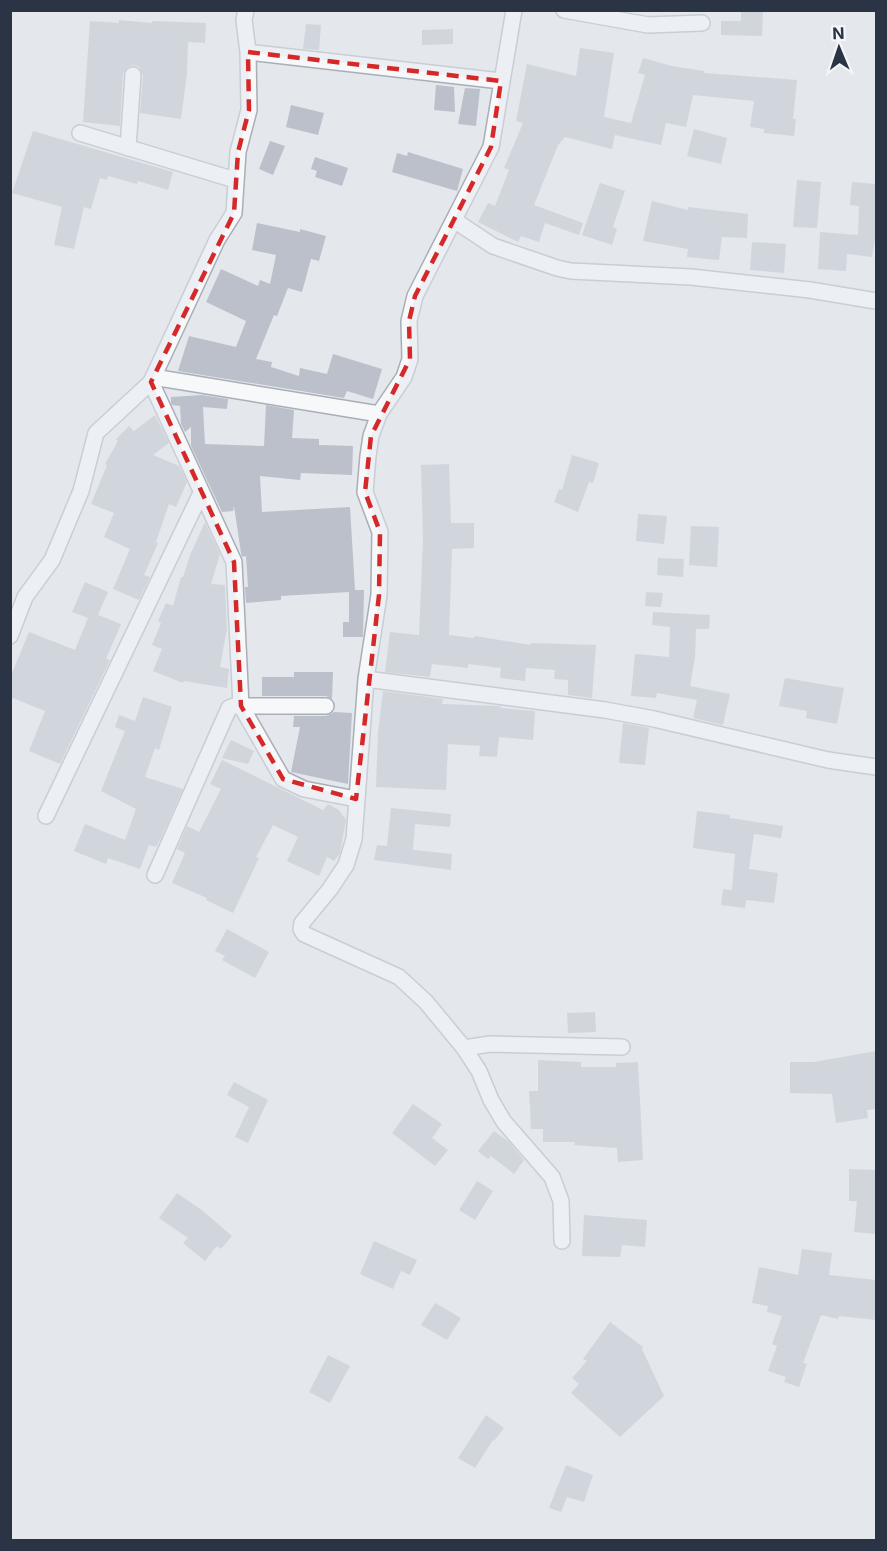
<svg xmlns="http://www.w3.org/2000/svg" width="887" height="1551" font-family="Inter,sans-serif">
<rect width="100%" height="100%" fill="#e4e7ec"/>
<path fill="#bbc0ca" d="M 741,12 L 763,12 L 762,36 L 721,35 L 721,21 L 741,21 Z
M 119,20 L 152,23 L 152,21 L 206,23 L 205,43 L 188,42 L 187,73 L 181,119 L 140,113 L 143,75 L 139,67 L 133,65 L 128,67 L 123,74 L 120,126 L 83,122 L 90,21 L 119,23 Z
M 306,24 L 321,25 L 319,50 L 303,49 Z
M 453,29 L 453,44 L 422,45 L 422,30 Z
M 580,48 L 614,53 L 604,117 L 631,123 L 645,75 L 638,73 L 643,58 L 672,66 L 704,71 L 704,73 L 797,80 L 793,119 L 796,119 L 794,136 L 764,133 L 764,129 L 750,127 L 754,101 L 693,95 L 686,127 L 666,123 L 661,145 L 615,135 L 612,149 L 565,137 L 558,145 L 534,205 L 583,223 L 579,235 L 545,223 L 539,242 L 521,236 L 518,242 L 478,222 L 488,203 L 495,206 L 509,170 L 504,168 L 523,123 L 516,121 L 527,64 L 576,76 Z
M 436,85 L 454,87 L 455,112 L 434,110 Z
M 465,88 L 480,89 L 476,126 L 458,124 Z
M 291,105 L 324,113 L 318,135 L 286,127 Z
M 694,129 L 727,138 L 721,164 L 687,156 Z
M 33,131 L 173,172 L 168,190 L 138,181 L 137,184 L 108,176 L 107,180 L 100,178 L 91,209 L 84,207 L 74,249 L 54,245 L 62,207 L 12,193 Z
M 270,141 L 285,146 L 273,175 L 259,169 Z
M 408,152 L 463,169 L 457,191 L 392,172 L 397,153 L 407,156 Z
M 315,157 L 348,168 L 342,186 L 315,177 L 317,171 L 311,169 Z
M 797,180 L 821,182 L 817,228 L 793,227 Z
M 852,182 L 876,184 L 876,234 L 872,257 L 847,254 L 846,271 L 818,269 L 820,232 L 858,235 L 859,206 L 850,205 Z
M 600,183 L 625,191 L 613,227 L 617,229 L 612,245 L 582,235 Z
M 652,201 L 688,210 L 688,207 L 748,214 L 747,238 L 722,237 L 719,260 L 687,257 L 688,249 L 643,241 Z
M 257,223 L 300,232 L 300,229 L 326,236 L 319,261 L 311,259 L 302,292 L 288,288 L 277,316 L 274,315 L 256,359 L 272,362 L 271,367 L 299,376 L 300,368 L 327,374 L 333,354 L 382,369 L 373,399 L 347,391 L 344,398 L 178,371 L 189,336 L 236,347 L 246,321 L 206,302 L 221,269 L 258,286 L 260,280 L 270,284 L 276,255 L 252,250 Z
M 752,242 L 786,244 L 784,273 L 750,270 Z
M 202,395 L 228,399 L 227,409 L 203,407 L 205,444 L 264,446 L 266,405 L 294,410 L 292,438 L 319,439 L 319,445 L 353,446 L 352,475 L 301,473 L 300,480 L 260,476 L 262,512 L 350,507 L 355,590 L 364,590 L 363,637 L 343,637 L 343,622 L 349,622 L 349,592 L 281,596 L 281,600 L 246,603 L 245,587 L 248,587 L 246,556 L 242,557 L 241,553 L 234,506 L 233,511 L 222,512 L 191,446 L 191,427 L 185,432 L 181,424 L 180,406 L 172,405 L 171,403 L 171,397 Z
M 155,415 L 169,443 L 153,455 L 179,466 L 187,482 L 176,507 L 169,504 L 156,542 L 158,543 L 144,575 L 150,577 L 139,600 L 113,589 L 130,549 L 104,537 L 114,513 L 91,504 L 107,465 L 105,464 L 118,441 L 116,439 L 129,426 L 134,431 Z
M 572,455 L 599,463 L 593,483 L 589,482 L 578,512 L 554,502 L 559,489 L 562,490 Z
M 449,464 L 451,523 L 474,523 L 474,548 L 452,549 L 449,635 L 474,638 L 475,636 L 531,645 L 531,643 L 596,645 L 592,698 L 568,695 L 568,680 L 554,679 L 555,670 L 526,668 L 525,681 L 500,678 L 501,668 L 468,664 L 468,668 L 432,664 L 430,677 L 385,672 L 390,632 L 419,635 L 423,540 L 421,465 Z
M 638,514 L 667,516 L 664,544 L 636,541 Z
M 205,522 L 220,554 L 211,584 L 225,585 L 227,633 L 226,633 L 220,667 L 229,669 L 227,688 L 184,681 L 183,683 L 153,671 L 162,649 L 152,645 L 161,623 L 158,621 L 166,603 L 173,606 L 181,577 L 183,577 L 190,555 Z
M 691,526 L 719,527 L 717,567 L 689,565 Z
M 658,558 L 684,559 L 683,577 L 657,575 Z
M 85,582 L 108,592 L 98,615 L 121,624 L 106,659 L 110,660 L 60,764 L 29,751 L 45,711 L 10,697 L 10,678 L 29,632 L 75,650 L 88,618 L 72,612 Z
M 646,592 L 663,593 L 661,607 L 645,606 Z
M 653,612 L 710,615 L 709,629 L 696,629 L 695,657 L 690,686 L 730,694 L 723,725 L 693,718 L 697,700 L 657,693 L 656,698 L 631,696 L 635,654 L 669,657 L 670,627 L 652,625 Z
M 294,672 L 333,672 L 332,699 L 326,696 L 262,696 L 262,677 L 294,677 Z
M 785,678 L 844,688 L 837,724 L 806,718 L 807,711 L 779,706 Z
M 383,691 L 443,699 L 442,704 L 501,706 L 500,708 L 535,711 L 533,740 L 499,737 L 497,757 L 479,756 L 480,746 L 448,744 L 446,790 L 376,787 L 378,732 Z
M 143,697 L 172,707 L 159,750 L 155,748 L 145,777 L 183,789 L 160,840 L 156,847 L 149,845 L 140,869 L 108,858 L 106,864 L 74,851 L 85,824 L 125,840 L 136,809 L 101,791 L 125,731 L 115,727 L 119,715 L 135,721 Z
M 334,712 L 352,713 L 348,784 L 291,772 L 300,727 L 293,727 L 294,716 L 326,716 Z
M 623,723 L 649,728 L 645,765 L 619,763 Z
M 231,740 L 254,751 L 248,764 L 222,758 Z
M 222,760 L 323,810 L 328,804 L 339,810 L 346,820 L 340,853 L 334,861 L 327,857 L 319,876 L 287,861 L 298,837 L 273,825 L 256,857 L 259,858 L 233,913 L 206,900 L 207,898 L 172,883 L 185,853 L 177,849 L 187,826 L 199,832 L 221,789 L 210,784 Z
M 391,808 L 451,814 L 450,827 L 415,824 L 413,850 L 452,854 L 451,870 L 374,860 L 377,845 L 387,846 Z
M 697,811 L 730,815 L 730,818 L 783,826 L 781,838 L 754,834 L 749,869 L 778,873 L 774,903 L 746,900 L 745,908 L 721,905 L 723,889 L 732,890 L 735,854 L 693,848 Z
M 227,929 L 269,952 L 255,978 L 222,960 L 225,956 L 215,951 Z
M 595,1012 L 596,1032 L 568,1033 L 567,1013 Z
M 876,1051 L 876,1109 L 867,1110 L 868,1118 L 836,1123 L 832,1094 L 790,1093 L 790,1062 L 814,1062 Z
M 538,1060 L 581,1062 L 581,1067 L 616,1067 L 616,1063 L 638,1062 L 643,1160 L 618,1162 L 617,1148 L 574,1145 L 575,1142 L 543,1142 L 543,1129 L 531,1129 L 530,1107 L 529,1091 L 538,1091 Z
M 234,1082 L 268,1100 L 248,1143 L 235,1137 L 249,1107 L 227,1095 Z
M 413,1104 L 442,1124 L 432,1138 L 448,1150 L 435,1166 L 392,1133 Z
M 494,1131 L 509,1142 L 524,1160 L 514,1174 L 491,1156 L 488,1159 L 478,1151 Z
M 849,1169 L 876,1170 L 876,1234 L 854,1232 L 857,1201 L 849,1201 Z
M 477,1181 L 493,1191 L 475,1220 L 459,1210 Z
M 177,1193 L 203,1211 L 232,1236 L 221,1249 L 217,1246 L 205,1261 L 183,1243 L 188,1238 L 159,1218 Z
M 584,1215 L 647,1220 L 645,1247 L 622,1245 L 620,1257 L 582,1256 Z
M 374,1241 L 417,1260 L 410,1275 L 401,1271 L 393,1289 L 360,1274 Z
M 802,1249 L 832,1253 L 829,1275 L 876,1280 L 876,1320 L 839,1316 L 838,1319 L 821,1315 L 803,1363 L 807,1364 L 799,1387 L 784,1382 L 786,1377 L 768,1371 L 777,1346 L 772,1344 L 782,1316 L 767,1312 L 768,1306 L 752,1303 L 759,1267 L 798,1275 Z
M 435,1303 L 461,1318 L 447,1340 L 421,1325 Z
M 610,1322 L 643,1347 L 642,1349 L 664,1396 L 620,1437 L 571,1393 L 579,1384 L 572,1378 L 587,1361 L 583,1359 Z
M 328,1355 L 350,1366 L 330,1403 L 309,1392 Z
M 486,1415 L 504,1428 L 494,1441 L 493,1440 L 475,1468 L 458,1458 Z
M 566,1465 L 593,1475 L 584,1502 L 567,1497 L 561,1512 L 549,1508 Z"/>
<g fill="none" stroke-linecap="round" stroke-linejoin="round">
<g stroke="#a9aeb7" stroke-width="18">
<path id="minor" d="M 514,10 L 491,147 L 415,296 L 409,321 L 410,359 L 404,377 L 379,414 L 371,436 L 368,456 L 365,492 L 380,532 L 379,595 L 366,679 L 354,839 L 346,865 L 330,889 L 302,923 L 301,929 L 304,934 L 399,977 L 426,1002 L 464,1048 L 479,1071 L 491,1100 L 504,1122 L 552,1177 L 561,1201 L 562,1241
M 564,10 L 648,25 L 702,23
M 248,52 L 501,81
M 80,133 L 235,180
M 128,148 L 133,75
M 454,220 L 493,246 L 557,268 L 571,271 L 691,277 L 810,290 L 876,301
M 153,377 L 379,414
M 151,382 L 234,562 L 241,706 L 283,779 L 304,789 L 356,799
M 10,636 L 25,597 L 52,560 L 81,491 L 96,433 L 151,382 L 217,240 L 234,213 L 238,152 L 249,110 L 248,52 L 244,20 L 246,10
M 366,679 L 605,710 L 654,719 L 828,760 L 876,767
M 46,816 L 201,493
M 155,875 L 229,708 L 234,706 L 326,706
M 464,1048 L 490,1044 L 622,1047"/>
</g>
<use href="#minor" stroke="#f7f8fa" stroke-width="15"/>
</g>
<path d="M0 0H887V1551H0ZM 248,52 L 501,81 L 491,147 L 415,296 L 409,321 L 410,359 L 371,436 L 365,492 L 380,532 L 379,595 L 356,799 L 283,779 L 241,706 L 234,562 L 151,382 L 234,213 L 238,152 L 249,110 Z" fill="#e4e7ec" fill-opacity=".55" fill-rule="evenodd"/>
<path fill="none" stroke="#d62828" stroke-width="4.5" stroke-dasharray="12 8" stroke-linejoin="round" d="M 248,52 L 501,81 L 491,147 L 415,296 L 409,321 L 410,359 L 371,436 L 365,492 L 380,532 L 379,595 L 356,799 L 283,779 L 241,706 L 234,562 L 151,382 L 234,213 L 238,152 L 249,110 Z"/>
<rect width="887" height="1551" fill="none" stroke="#2b3445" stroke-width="24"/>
<g transform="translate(839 48) rotate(358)" stroke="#f4f6f9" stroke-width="4.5" paint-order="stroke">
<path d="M0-4.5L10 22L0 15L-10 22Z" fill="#2b3445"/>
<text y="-9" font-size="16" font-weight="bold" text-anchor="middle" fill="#2b3445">N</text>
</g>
</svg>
